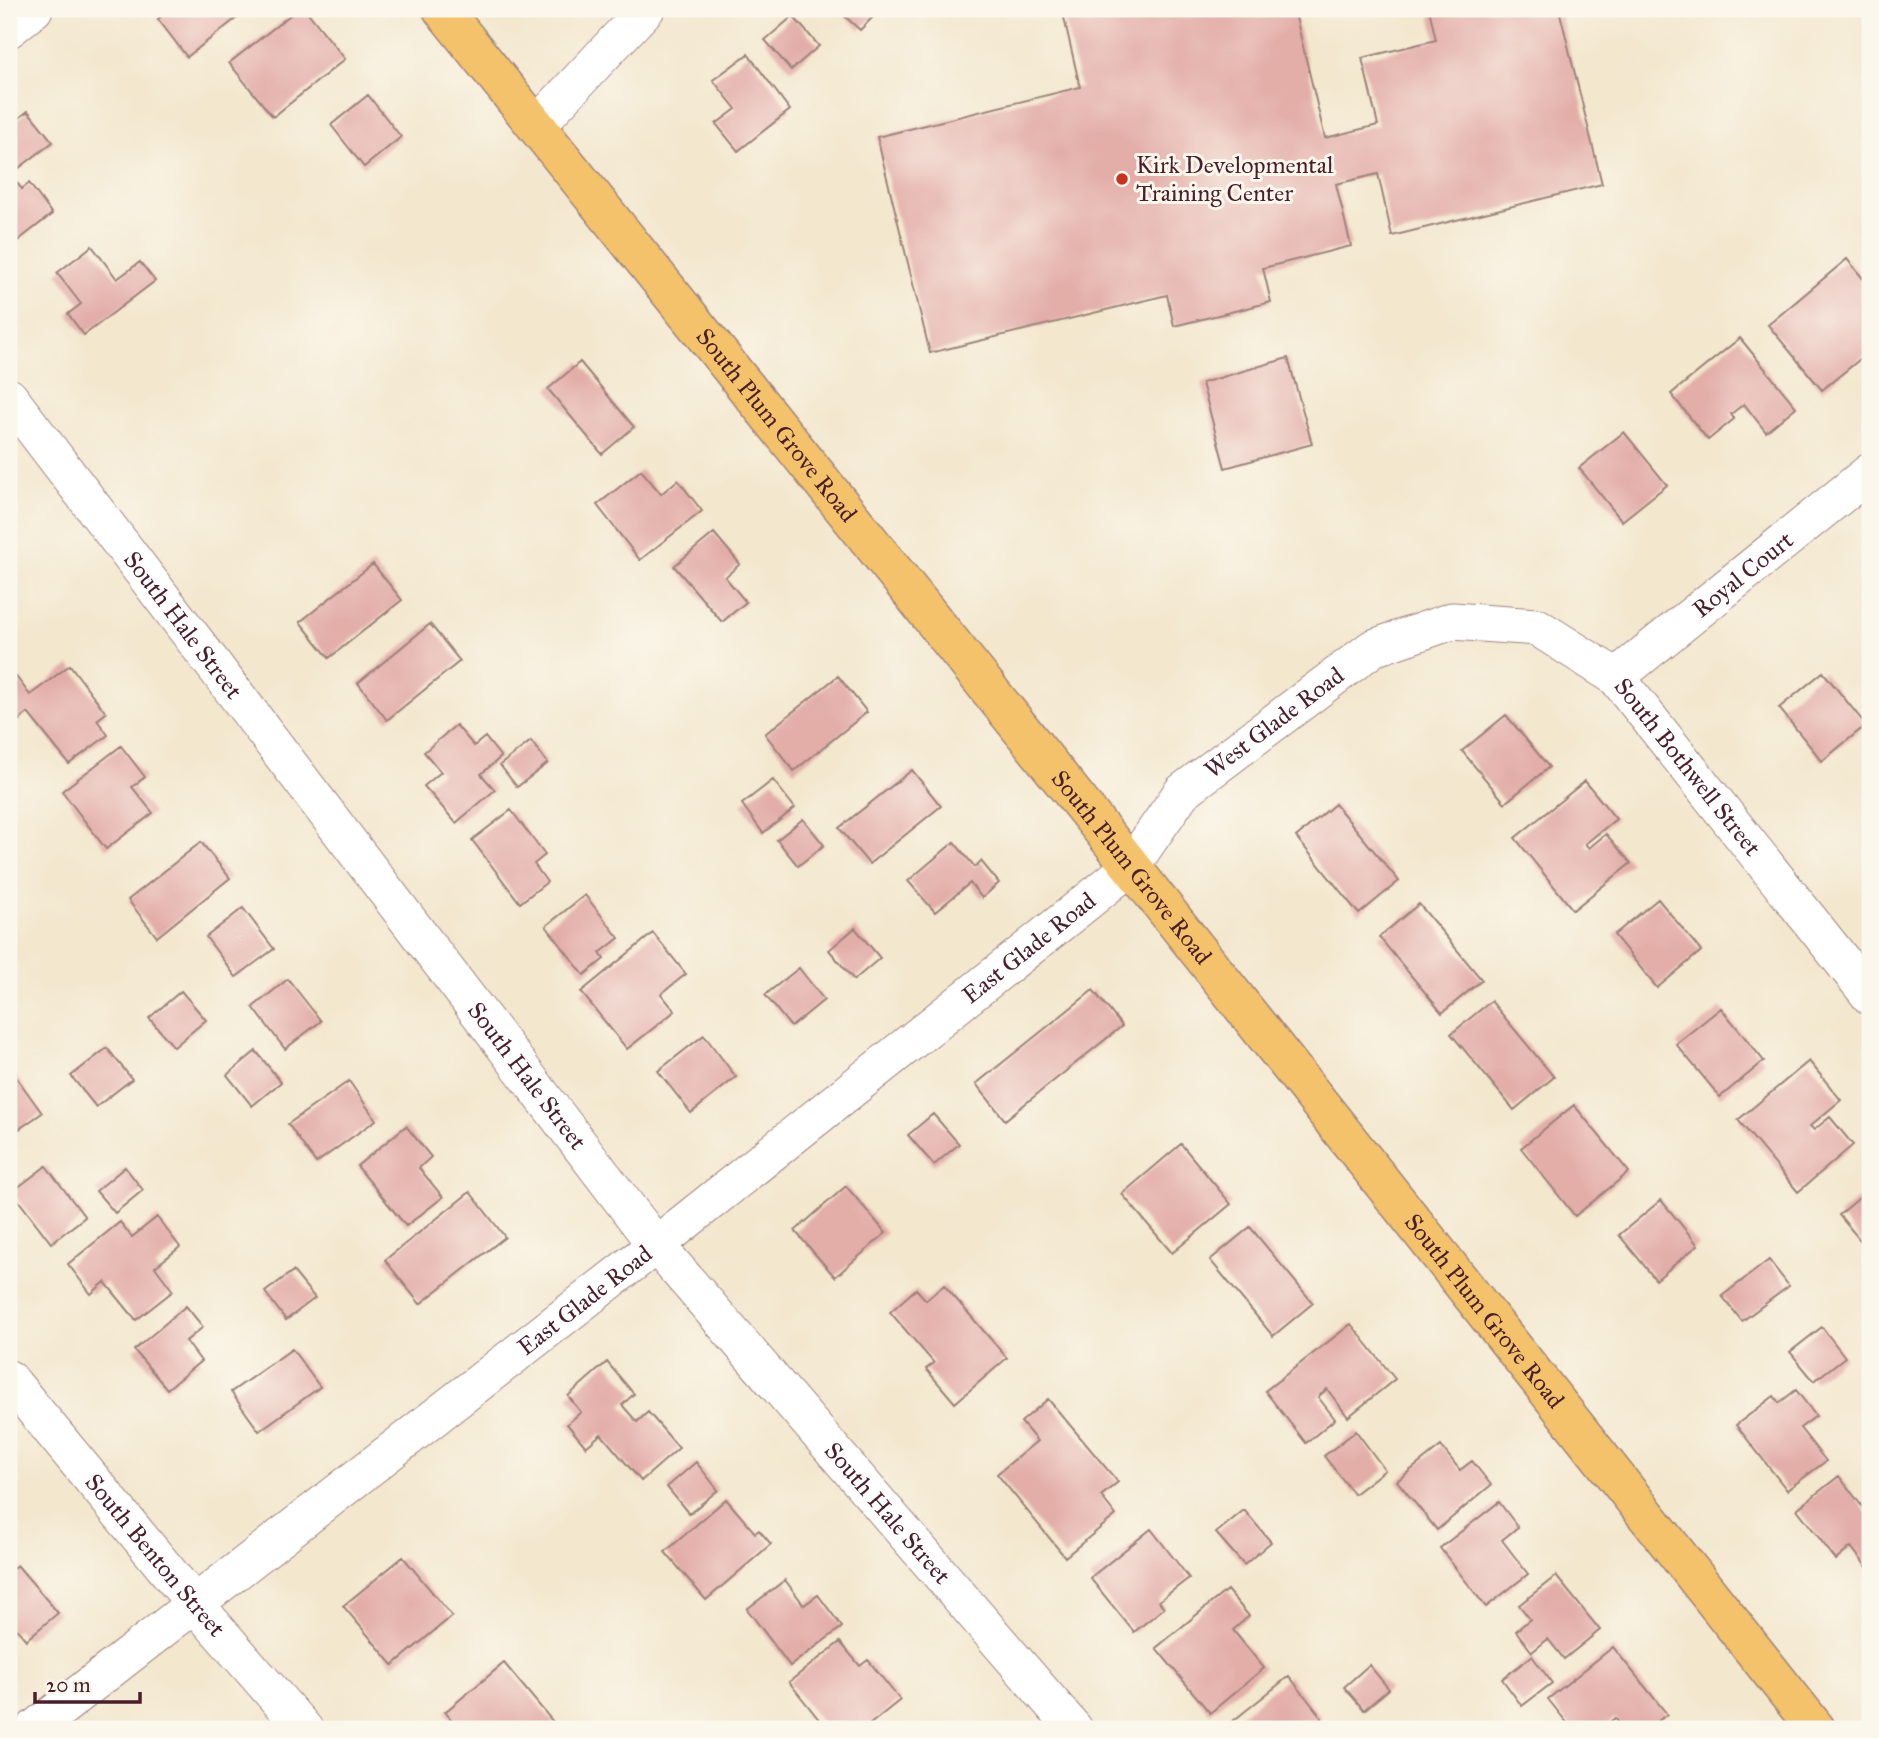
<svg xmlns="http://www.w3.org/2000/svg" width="1879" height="1738" font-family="'IM FELL Great Primer',serif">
<rect width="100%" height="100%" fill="#fbf7ec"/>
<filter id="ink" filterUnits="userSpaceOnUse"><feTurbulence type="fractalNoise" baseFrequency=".0143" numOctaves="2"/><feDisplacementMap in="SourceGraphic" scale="14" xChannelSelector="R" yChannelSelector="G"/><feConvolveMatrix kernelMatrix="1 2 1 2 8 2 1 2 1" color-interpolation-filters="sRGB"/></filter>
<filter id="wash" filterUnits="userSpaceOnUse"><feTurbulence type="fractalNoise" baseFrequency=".00686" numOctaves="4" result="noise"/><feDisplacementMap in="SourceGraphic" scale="28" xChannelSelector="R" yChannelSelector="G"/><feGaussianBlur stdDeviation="1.57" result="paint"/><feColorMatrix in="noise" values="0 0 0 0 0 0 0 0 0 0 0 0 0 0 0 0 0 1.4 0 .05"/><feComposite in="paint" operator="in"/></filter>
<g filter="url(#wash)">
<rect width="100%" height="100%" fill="#f3e7ce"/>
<g id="blocks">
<path fill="#e3ada8" d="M 171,9 L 248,9 L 187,57 L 158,19 Z
M 298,9 L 305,9 L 345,59 L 273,117 L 229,63 Z
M 837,9 L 881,9 L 860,30 Z
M 1062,9 L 1294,9 L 1325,138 L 1378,125 L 1362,58 L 1436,40 L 1429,9 L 1559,9 L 1602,184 L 1392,236 L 1378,174 L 1336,184 L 1351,246 L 1263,268 L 1271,302 L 1174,326 L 1167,295 L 930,353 L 877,137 L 1080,87 Z
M 793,16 L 819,46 L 791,70 L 765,40 Z
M 748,54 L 790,110 L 738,151 L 716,124 L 736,109 L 713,80 Z
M 368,95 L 401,137 L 364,167 L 331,125 Z
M 28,111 L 53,142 L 10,175 L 22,189 L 29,183 L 52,214 L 11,246 L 9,243 L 9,126 Z
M 92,246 L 117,279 L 140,262 L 155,281 L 84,335 L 68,314 L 81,304 L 57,273 Z
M 1847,259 L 1870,287 L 1870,351 L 1822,390 L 1768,325 Z
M 1740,338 L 1796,407 L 1766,432 L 1744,404 L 1731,414 L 1734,419 L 1708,440 L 1671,394 Z
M 1288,358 L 1312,444 L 1225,468 L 1202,383 Z
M 580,362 L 634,427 L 602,454 L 548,389 Z
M 1624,432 L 1667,485 L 1622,521 L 1579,468 Z
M 641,470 L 661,494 L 678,480 L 702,511 L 640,560 L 597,505 Z
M 714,533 L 740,564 L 725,577 L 746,602 L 722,622 L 674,566 Z
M 373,564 L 402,600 L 329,658 L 300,622 Z
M 430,624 L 460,661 L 387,720 L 358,683 Z
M 70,665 L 106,713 L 97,720 L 108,735 L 69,764 L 28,713 L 14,724 L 9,717 L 9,678 L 14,674 L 30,695 Z
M 1823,672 L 1866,725 L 1822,761 L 1779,708 Z
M 838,676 L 867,712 L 794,771 L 765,734 Z
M 1506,715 L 1549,767 L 1505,803 L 1462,751 Z
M 456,725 L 474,746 L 485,737 L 501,757 L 481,774 L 495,790 L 456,823 L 424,786 L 441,772 L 424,752 Z
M 531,741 L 548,763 L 517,787 L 500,765 Z
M 121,746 L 145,777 L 132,787 L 153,813 L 106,849 L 62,791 Z
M 912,770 L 941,806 L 869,864 L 839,828 Z
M 773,780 L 795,808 L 763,833 L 742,804 Z
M 1585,781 L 1616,819 L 1585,844 L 1589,848 L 1606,834 L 1631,863 L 1573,910 L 1515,838 Z
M 1335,804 L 1399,881 L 1359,914 L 1296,837 Z
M 511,810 L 545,855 L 534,864 L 547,882 L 520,903 L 472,840 Z
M 803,819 L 824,845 L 798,866 L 777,840 Z
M 201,842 L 230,878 L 157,937 L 128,900 Z
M 954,842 L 975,867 L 981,861 L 999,883 L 982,898 L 970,883 L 935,912 L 908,881 Z
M 585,895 L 619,938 L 600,953 L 604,959 L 584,975 L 546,926 Z
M 1658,899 L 1701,951 L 1657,988 L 1614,935 Z
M 1419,904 L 1482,980 L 1442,1013 L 1379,937 Z
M 243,908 L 274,949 L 236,977 L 206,937 Z
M 855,928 L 880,958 L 854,980 L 829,950 Z
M 653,933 L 686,974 L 661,994 L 675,1011 L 627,1049 L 581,992 Z
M 799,968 L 824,1000 L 791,1027 L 765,995 Z
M 288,979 L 321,1021 L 285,1049 L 253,1007 Z
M 1093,990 L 1122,1026 L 1005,1120 L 976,1084 Z
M 181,991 L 206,1020 L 174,1047 L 149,1018 Z
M 1491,1001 L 1554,1077 L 1514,1110 L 1451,1034 Z
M 1721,1008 L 1764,1061 L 1720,1097 L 1676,1044 Z
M 704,1035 L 736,1077 L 691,1113 L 658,1071 Z
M 107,1048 L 132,1079 L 96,1107 L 71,1076 Z
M 256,1051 L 281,1082 L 252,1106 L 227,1075 Z
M 1809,1061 L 1841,1100 L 1810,1126 L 1814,1130 L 1830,1117 L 1853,1145 L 1798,1192 L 1738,1120 Z
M 14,1074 L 42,1113 L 9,1136 L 9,1078 Z
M 349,1081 L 376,1120 L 316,1163 L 288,1124 Z
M 1574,1105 L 1629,1172 L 1575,1216 L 1521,1148 Z
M 933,1114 L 959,1144 L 934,1165 L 908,1135 Z
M 406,1126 L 431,1157 L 419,1168 L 443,1197 L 406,1226 L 357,1166 Z
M 1181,1144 L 1231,1204 L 1172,1253 L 1122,1194 Z
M 46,1166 L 85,1217 L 51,1243 L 12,1192 Z
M 125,1167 L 143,1190 L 115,1213 L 96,1191 Z
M 846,1186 L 886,1233 L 835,1277 L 795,1231 Z
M 1870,1189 L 1870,1252 L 1839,1215 Z
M 470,1192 L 505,1237 L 420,1304 L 385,1260 Z
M 1661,1200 L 1698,1245 L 1656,1280 L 1619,1235 Z
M 157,1217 L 180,1247 L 155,1267 L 173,1291 L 136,1320 L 105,1282 L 91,1294 L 68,1264 L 120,1222 L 132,1237 Z
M 1250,1227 L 1313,1303 L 1273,1336 L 1210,1260 Z
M 1769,1260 L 1789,1286 L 1742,1321 L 1722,1296 Z
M 293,1271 L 315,1298 L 286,1320 L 265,1292 Z
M 944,1285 L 1007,1358 L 955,1403 L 926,1369 L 934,1363 L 890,1312 L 916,1289 L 926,1300 Z
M 186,1306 L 203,1327 L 186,1341 L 201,1361 L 167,1389 L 134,1350 Z
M 1351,1324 L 1395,1379 L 1348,1417 L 1327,1389 L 1318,1397 L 1335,1419 L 1306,1443 L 1265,1391 Z
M 1822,1327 L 1845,1357 L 1814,1381 L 1790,1352 Z
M 292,1349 L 320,1387 L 259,1431 L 231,1392 Z
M 607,1362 L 634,1394 L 622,1405 L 637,1422 L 648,1412 L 679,1448 L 641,1481 L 601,1434 L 586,1447 L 567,1424 L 581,1412 L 568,1396 Z
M 1796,1390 L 1816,1416 L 1800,1428 L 1826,1461 L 1787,1490 L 1736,1425 L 1774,1396 L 1779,1403 Z
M 1048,1399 L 1118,1482 L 1101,1496 L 1116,1515 L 1065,1557 L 997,1474 L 1037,1441 L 1021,1422 Z
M 1356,1431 L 1385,1470 L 1354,1494 L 1324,1456 Z
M 1441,1446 L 1460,1470 L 1472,1461 L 1491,1485 L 1437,1530 L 1397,1481 Z
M 696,1462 L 718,1490 L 689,1514 L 667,1487 Z
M 1839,1476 L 1870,1517 L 1870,1571 L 1851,1547 L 1836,1560 L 1797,1509 Z
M 726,1499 L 755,1533 L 759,1530 L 771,1544 L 706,1600 L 665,1552 Z
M 1499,1502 L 1518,1527 L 1502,1540 L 1528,1574 L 1486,1607 L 1440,1548 Z
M 1244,1510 L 1271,1542 L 1244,1565 L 1216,1533 Z
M 1151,1529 L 1189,1578 L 1159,1601 L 1164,1608 L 1134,1632 L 1090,1578 Z
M 403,1557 L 452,1616 L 393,1665 L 343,1606 Z
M 17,1565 L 58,1613 L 26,1640 L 17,1629 L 9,1637 L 9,1572 Z
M 1556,1576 L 1600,1630 L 1564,1659 L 1548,1639 L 1532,1652 L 1516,1631 L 1530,1619 L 1519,1605 Z
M 785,1580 L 804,1605 L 818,1595 L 842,1627 L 790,1666 L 747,1609 Z
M 1227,1590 L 1249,1616 L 1233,1630 L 1264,1668 L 1210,1713 L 1156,1648 Z
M 840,1642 L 860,1666 L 868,1660 L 900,1700 L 864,1729 L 837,1729 L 831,1722 L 825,1727 L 789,1682 Z
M 1613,1647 L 1667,1714 L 1648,1729 L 1624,1729 L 1615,1718 L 1601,1729 L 1572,1729 L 1548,1699 Z
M 1532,1656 L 1552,1683 L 1522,1706 L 1502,1679 Z
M 504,1663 L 554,1723 L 546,1729 L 459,1729 L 445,1712 Z
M 1369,1665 L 1389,1689 L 1364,1710 L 1344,1687 Z
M 1289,1676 L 1322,1718 L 1308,1729 L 1223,1729 Z"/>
</g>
</g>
<g filter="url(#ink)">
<use href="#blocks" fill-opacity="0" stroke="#9e837c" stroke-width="2"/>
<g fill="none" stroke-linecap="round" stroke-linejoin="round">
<g stroke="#9e837c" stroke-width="39">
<g id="minor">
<path d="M 9,29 L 34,9"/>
<path d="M 536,126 L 646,9"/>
<path id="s1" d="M 9,397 L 656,1245 L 1074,1729"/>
<path id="s2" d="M 1616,677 L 1870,472"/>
<path id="s3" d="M 9,1379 L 194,1603 L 304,1729"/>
<path id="s4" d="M 34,1729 L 656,1245 L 1088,901 L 1131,866 L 1182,792 L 1373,648 L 1452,621 L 1537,627 L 1616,677 L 1870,996"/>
</g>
</g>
<g stroke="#9e837c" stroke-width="41">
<g id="major">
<path id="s5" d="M 442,9 L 1131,866 L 1816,1729"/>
</g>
</g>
<use href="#minor" stroke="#fff" stroke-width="37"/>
<use href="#major" stroke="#f3c26a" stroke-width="38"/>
</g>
</g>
<circle fill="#c8321e" stroke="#fbf7ec" stroke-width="2.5" cx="1122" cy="179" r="7"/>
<g text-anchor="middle" stroke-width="6" stroke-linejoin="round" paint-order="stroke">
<g font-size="24" fill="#4a1f2b" stroke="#fbf7ec" text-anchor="start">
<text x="1136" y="173">Kirk Developmental<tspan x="1136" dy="28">Training Center</tspan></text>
</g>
<g font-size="24" fill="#4a1f2b" stroke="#fbf7ec">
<text dy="8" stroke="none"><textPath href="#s5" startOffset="534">South Plum Grove Road</textPath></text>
<text dy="8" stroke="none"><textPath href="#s2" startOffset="163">Royal Court</textPath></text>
<text dy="8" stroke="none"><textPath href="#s1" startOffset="287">South Hale Street</textPath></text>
<text dy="8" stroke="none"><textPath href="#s4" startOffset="1601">West Glade Road</textPath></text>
<text dy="8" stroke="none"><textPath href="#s4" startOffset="2102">South Bothwell Street</textPath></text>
<text dy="8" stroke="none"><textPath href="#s5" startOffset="1101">South Plum Grove Road</textPath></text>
<text dy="8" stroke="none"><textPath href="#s4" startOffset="1265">East Glade Road</textPath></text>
<text dy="8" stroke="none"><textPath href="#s1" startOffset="854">South Hale Street</textPath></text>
<text dy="8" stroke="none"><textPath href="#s4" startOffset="698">East Glade Road</textPath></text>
<text dy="8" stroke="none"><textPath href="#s5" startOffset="1668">South Plum Grove Road</textPath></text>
<text dy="8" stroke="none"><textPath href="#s1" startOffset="1421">South Hale Street</textPath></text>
<text dy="8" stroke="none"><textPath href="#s3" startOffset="229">South Benton Street</textPath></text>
</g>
</g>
<rect width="1879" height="1738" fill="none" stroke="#fbf7ec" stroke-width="35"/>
<path d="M35 1692v10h105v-10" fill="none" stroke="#4a1f2b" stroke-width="3.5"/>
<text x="46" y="1692" font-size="21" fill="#4a1f2b" stroke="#fbf7ec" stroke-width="5" paint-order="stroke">20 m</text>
</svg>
